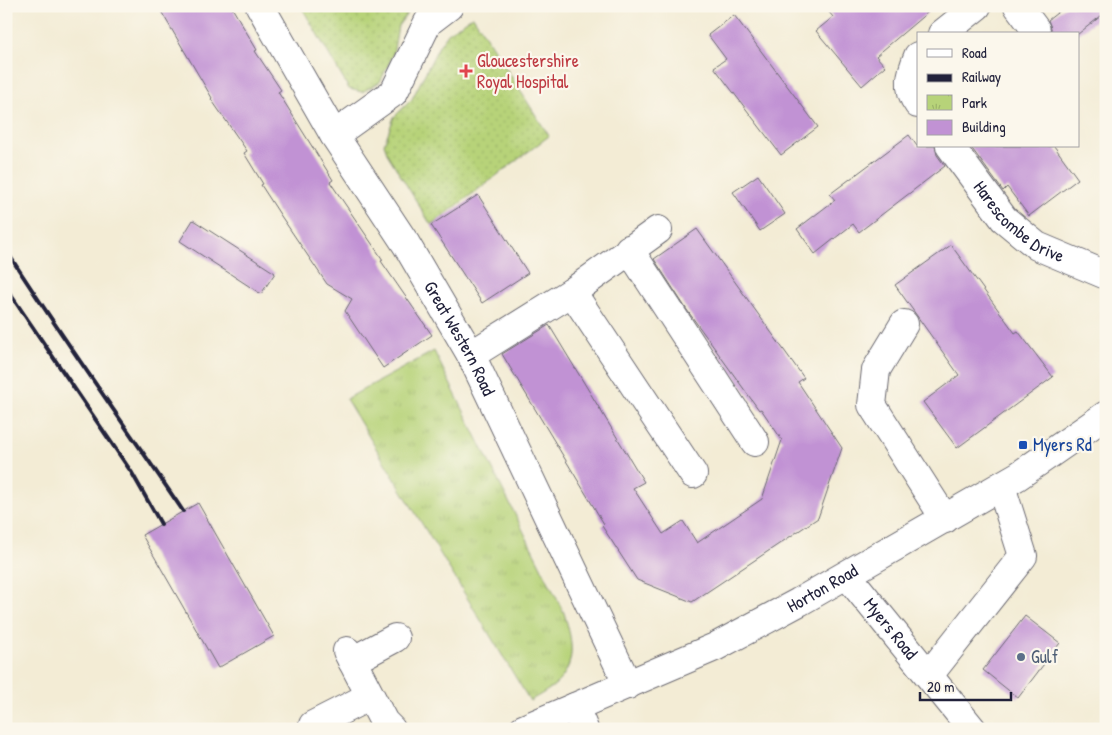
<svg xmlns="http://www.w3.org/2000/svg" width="1112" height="735" font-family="'Patrick Hand',sans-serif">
<defs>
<pattern id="grass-dots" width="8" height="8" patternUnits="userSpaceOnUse" patternTransform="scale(1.25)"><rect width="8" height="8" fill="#b7d379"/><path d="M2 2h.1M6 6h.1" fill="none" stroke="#9db56a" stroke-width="1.8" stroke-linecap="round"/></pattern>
<pattern id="park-tufts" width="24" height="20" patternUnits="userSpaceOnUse" patternTransform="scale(1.25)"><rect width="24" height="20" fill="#b7d379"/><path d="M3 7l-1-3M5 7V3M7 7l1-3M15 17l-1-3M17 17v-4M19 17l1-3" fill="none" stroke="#9db56a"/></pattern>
</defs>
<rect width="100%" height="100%" fill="#fbf7ec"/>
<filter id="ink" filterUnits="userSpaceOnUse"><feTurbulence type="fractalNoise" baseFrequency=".02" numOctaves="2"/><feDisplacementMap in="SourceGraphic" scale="10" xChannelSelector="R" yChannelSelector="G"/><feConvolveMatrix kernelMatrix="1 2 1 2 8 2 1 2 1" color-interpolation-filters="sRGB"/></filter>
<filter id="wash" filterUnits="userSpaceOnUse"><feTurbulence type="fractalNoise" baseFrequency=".0096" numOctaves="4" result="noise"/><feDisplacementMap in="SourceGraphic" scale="20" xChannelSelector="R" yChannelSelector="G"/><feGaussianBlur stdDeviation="1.12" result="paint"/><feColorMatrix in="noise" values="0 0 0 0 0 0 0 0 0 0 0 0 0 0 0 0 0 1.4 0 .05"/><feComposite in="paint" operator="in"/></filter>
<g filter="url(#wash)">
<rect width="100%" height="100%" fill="#f3ecd5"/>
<path fill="url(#grass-dots)" stroke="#6c7a5a" d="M 301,6 L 413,6 L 398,26 L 393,55 L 380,82 L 362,92 L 349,89 Z
M 473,16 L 549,136 L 431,225 L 388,155 L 384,144 L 394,117 L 412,99 L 439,46 L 448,33 Z"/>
<path fill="url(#park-tufts)" stroke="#6c7a5a" d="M 434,351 L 564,613 C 571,636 578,660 559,681 C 552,689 539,695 530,701 L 346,399 Z"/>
<g id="blocks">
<path fill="#c192d4" d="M 158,6 L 231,6 L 257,50 L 255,51 L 281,90 L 278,92 L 333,180 L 330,182 L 383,260 L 381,261 L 432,335 L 383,368 L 345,311 L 352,299 L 327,284 L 281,216 L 261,185 L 263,184 L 244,153 L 247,151 L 211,99 L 212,98 Z
M 824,6 L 935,6 L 876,56 L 885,66 L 862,86 L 816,31 L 833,17 Z
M 1066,6 L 1106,6 L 1106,12 L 1078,34 L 1051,34 L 1051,28 L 1048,20 Z
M 734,15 L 818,127 L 781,155 L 714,67 L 726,59 L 708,35 Z
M 909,135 L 917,146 L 935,146 L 937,155 L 945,166 L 859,232 L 853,224 L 815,254 L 797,229 L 835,200 L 830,194 Z
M 970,146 L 1054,146 L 1078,179 L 1029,216 L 1007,187 L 1003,191 Z
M 758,175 L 785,214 L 760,231 L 733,192 Z
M 478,195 L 528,273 L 482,303 L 431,225 Z
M 193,220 L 275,273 L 261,294 L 180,241 Z
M 697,229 L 804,378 L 798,382 L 842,448 L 818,518 L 692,602 L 637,580 L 602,526 L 604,524 L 502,354 L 549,325 L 644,482 L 633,488 L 663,534 L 683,521 L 697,543 L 762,499 L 782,440 L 761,409 L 759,410 L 687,310 L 654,259 Z
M 951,245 L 1015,333 L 1018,331 L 1053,377 L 957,448 L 923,402 L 959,375 L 895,285 Z
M 198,503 L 274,636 L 218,668 L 142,535 Z
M 1025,616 L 1060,643 L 1018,698 L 983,670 Z"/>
</g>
</g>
<g filter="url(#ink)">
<use href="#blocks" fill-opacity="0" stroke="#6b6971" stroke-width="1"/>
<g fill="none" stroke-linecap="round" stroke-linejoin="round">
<g stroke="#6b6971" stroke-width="30">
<g id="minor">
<path id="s1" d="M 260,6 L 334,135 L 406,244 L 471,355 L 628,685"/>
<path d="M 1018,6 L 1036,30"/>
<path d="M 942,34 L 977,6"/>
<path d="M 918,56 C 911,73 906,88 918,104"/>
<path d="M 334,135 L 394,92 L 428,22 L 449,6"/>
<path id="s2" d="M 950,146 L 1004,219 L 1037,246 L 1106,275"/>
<path d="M 629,249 L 755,442"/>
<path d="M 572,292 L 693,474"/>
<path d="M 904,324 L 876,370 L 872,405 L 945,519"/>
<path d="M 471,355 L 572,292 L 658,230"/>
<path id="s3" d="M 847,575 L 972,729"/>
<path d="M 347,651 L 384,722 L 391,729"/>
<path d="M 352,661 L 395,638"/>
<path d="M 929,675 L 1023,556 L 1001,486"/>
<path d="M 575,707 L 584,729"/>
<path d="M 313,725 L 370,696"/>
<path id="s4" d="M 523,729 L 715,647 L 799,602 L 1018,476 L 1106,415"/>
</g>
</g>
<use href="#minor" stroke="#fff" stroke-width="28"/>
<path stroke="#22223b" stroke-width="4" d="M 6,250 C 63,339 124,424 183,511
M 6,288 L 132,473 L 161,524"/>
</g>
</g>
<path fill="#e0444e" stroke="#fbf7ec" stroke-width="2" d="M463.5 63.5h5v5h5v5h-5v5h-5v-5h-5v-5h5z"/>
<rect fill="#1a4fb4" stroke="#fbf7ec" stroke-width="2" x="1018" y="440" width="10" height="10" rx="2.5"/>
<circle fill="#5c6f8a" stroke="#fbf7ec" stroke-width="2" cx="1021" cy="657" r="5"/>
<g text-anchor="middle" stroke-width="4.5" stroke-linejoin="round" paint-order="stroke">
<g font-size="18" fill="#be3a42" stroke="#fbf7ec" text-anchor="start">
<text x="477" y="67">Gloucestershire<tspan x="477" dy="21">Royal Hospital</tspan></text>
</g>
<g font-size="18" fill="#22223b" stroke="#fbf7ec">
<text dy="6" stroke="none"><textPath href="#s2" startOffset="104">Harescombe Drive</textPath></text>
<text dy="6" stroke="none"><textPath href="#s1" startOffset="388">Great Western Road</textPath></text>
<text dy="6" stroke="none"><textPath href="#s4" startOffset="331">Horton Road</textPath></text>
<text dy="6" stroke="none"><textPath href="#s3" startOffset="69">Myers Road</textPath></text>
</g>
<g font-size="18" fill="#164399" stroke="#fbf7ec" text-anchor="start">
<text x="1033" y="451">Myers Rd</text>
</g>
<g font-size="18" fill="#4e5e75" stroke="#fbf7ec" text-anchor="start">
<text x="1031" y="663">Gulf</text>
</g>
</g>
<rect width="1112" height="735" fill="none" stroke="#fbf7ec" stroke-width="25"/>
<rect x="917" y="32" width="162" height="115" fill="#fbf7ec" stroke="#a4a2a5"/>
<rect x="927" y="49" width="25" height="8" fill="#ffffff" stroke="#a4a2a5"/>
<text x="962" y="58" font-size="15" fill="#22223b">Road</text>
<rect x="927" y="74" width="25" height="8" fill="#22223b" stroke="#a4a2a5"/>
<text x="962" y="82" font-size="15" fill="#22223b">Railway</text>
<rect x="927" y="95" width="25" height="15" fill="url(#park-tufts)" stroke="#a4a2a5"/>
<text x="962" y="108" font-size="15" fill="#22223b">Park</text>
<rect x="927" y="120" width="25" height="15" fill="#c192d4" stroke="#a4a2a5"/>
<text x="962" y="132" font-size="15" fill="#22223b">Building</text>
<path d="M920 692v8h91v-8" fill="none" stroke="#22223b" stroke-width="2.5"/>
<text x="927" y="692" font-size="15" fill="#22223b" stroke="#fbf7ec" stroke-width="4" paint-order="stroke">20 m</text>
</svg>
